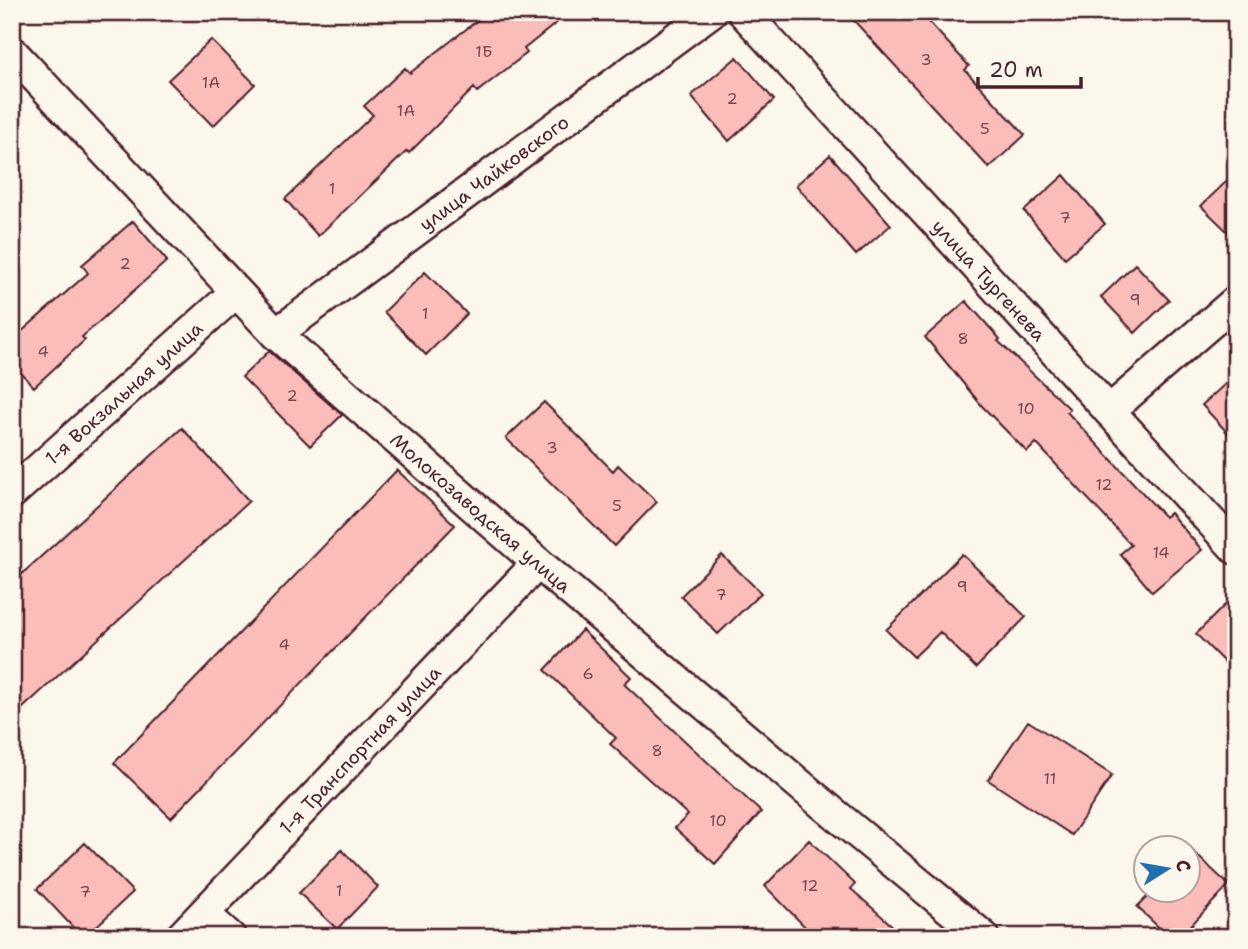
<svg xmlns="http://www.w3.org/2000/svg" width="1248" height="949" font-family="'Shantell Sans',sans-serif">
<rect width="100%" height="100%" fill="#fbf7ec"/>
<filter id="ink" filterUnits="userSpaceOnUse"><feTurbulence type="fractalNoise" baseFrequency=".0143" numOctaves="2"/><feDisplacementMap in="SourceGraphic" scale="14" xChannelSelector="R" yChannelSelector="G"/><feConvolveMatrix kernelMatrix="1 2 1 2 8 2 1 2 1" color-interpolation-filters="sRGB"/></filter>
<g filter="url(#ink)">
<path fill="#fabdba" stroke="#4a1f2b" stroke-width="2" d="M 488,12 L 570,12 L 524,49 L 527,53 L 477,92 L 474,88 L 409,153 L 407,151 L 318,236 L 285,199 L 373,115 L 364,106 L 405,68 L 410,73 Z
M 846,12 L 920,12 L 969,66 L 965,70 L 1025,135 L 989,168 Z
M 211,40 L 255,84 L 213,126 L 168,80 Z
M 737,57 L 774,100 L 729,141 L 691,96 Z
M 830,155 L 891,225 L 856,255 L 796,185 Z
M 1236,172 L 1236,240 L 1201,206 Z
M 1064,175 L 1105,224 L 1065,258 L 1024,211 Z
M 133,221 L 167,261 L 82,337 L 85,340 L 34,387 L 12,363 L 12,340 L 88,273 L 82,265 Z
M 1135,264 L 1169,300 L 1135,333 L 1101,297 Z
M 425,272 L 467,314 L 426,355 L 384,312 Z
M 966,301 L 1000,339 L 998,341 L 1070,409 L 1067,412 L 1165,517 L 1170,513 L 1202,550 L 1152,592 L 1120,554 L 1131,545 L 1036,443 L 1027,452 L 982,406 L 925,337 Z
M 269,351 L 342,415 L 310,446 L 242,377 Z
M 1236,374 L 1236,442 L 1202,405 Z
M 544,402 L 613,471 L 618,465 L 657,502 L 614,546 L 506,438 Z
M 182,428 L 249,501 L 12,718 L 12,583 Z
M 397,470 L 455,525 L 171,818 L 114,763 Z
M 962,554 L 1026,617 L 976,668 L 940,632 L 914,657 L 886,630 Z
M 722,555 L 761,593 L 718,634 L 681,596 Z
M 1236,594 L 1236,674 L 1196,634 Z
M 582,630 L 631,677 L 624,684 L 761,812 L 715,864 L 675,828 L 688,815 L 610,744 L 616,738 L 545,670 Z
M 1028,721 L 1112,775 L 1072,835 L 988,780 Z
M 809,840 L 855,884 L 851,889 L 905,937 L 815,937 L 765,886 Z
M 85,843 L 133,892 L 85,937 L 82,937 L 37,889 Z
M 1188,847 L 1229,885 L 1180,937 L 1169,937 L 1137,907 L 1154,890 L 1188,890 Z
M 342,850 L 378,887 L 337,929 L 299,893 Z"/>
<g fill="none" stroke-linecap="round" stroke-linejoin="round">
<g stroke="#4a1f2b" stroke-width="35">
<g id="minor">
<path id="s1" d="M 743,12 L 1236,549"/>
<path id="s2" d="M 12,52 L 276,334 L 538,563 L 825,806 L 984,937"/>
<path id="s3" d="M 276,334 L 711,12"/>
<path d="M 1109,411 L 1236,301"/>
<path id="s4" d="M 12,493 L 236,292"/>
<path d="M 204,914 L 230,937"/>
<path id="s5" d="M 181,937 L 538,563"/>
</g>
</g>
<use href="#minor" stroke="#fbf7ec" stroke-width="30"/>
</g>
</g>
<g text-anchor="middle" stroke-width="5" stroke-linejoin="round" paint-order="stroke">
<g font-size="16" fill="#76464f">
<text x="484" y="57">1Б</text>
<text x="926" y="65">3</text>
<text x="211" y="88">1А</text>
<text x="732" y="104">2</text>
<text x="406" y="116">1А</text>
<text x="985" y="134">5</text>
<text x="332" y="194">1</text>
<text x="1065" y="223">7</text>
<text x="125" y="269">2</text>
<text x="1135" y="305">9</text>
<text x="425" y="319">1</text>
<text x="963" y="344">8</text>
<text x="43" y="357">4</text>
<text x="292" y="401">2</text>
<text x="1026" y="414">10</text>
<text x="552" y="453">3</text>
<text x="1104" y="490">12</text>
<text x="617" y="511">5</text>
<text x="1161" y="558">14</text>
<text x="962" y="592">9</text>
<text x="721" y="600">7</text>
<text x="284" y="650">4</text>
<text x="588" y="679">6</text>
<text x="657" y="756">8</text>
<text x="1050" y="784">11</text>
<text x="718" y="826">10</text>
<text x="810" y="891">12</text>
<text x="339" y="896">1</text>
<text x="85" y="897">7</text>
</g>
<g font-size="19" fill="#4a1f2b" stroke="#fbf7ec">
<text dy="7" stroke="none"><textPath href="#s3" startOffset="271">улица Чайковского</textPath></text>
<text dy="7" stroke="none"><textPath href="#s1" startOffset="364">улица Тургенева</textPath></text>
<text dy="7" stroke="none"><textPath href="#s4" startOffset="150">1-я Вокзальная улица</textPath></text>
<text dy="7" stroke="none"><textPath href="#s2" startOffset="658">Молокозаводская улица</textPath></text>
<text dy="7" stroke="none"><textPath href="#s5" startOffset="259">1-я Транспортная улица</textPath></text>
</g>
</g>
<rect width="1248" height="949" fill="none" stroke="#fbf7ec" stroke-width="42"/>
<rect x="21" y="21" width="1206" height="907" fill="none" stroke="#4a1f2b" stroke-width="2.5" filter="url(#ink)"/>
<g transform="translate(1167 869) rotate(79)"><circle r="33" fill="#fbf7ec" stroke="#b4a19f" stroke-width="2"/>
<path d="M0-5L12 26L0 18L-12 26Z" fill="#1f6fb2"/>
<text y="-10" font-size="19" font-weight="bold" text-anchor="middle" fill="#4a1f2b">С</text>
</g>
<path d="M978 77v10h103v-10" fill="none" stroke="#4a1f2b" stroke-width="3.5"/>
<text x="989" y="77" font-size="21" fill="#4a1f2b" stroke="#fbf7ec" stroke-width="5" paint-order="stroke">20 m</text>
</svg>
